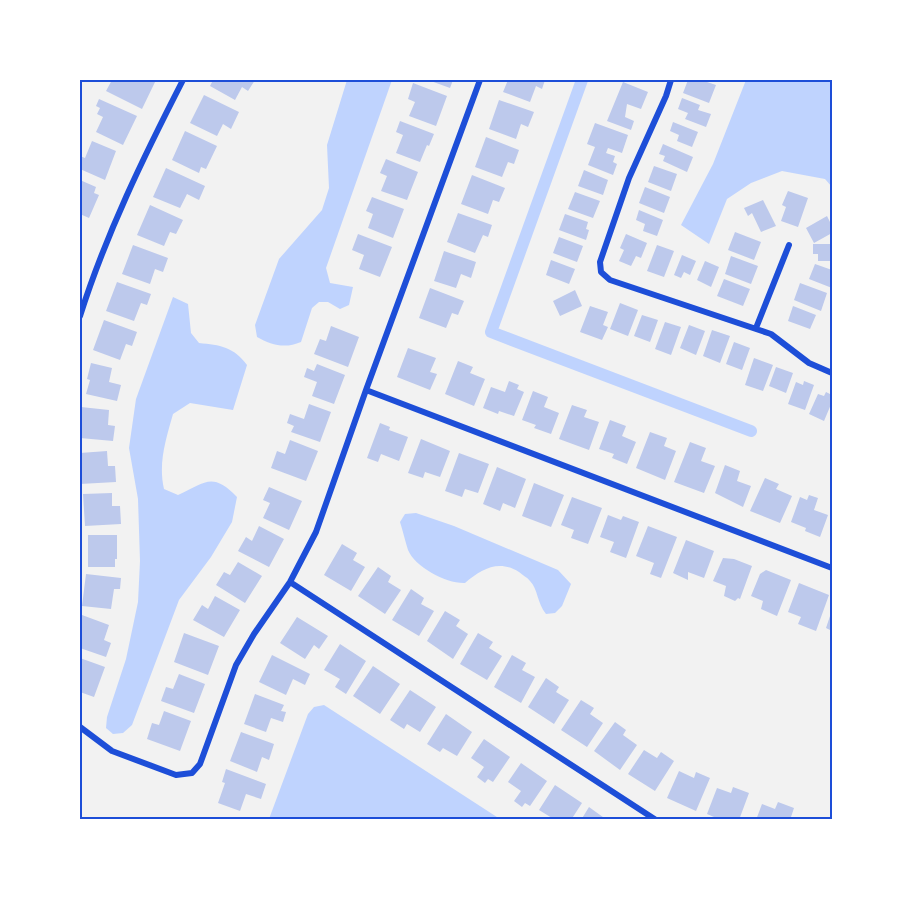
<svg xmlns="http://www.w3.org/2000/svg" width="912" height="899" font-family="Jost,sans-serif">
<rect width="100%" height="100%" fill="#f2f2f2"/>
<path fill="#bfd3fe" d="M 347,80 L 392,80 L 326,268 L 330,283 L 353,287 L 349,305 L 340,309 L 328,302 L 319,302 L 312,308 L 301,342 C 285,349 271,345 257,337 L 255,325 L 279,259 L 322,210 L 329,188 L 327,145 Z
M 746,80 L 832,80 L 832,187 L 825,179 L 782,171 L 751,183 L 727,199 L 709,244 L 681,225 L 713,164 Z
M 173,297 L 188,304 L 191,333 L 199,343 C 220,345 234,347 247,365 L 233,410 L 190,403 L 173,414 C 166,439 158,463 164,489 L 178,495 C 205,483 212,471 237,497 L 232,522 L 211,557 L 179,600 L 132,725 L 123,733 L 113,734 L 106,728 L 107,717 L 126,659 L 138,602 L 140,561 L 138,499 L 129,448 L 136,399 Z
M 416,513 L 454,526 L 558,570 L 571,584 L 562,606 L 555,613 L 546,614 C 537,603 538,589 530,581 C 527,577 522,575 519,572 C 499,559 481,569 465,583 C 447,584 415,567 408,550 C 405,541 403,531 400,522 L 405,514 Z
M 324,705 L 500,819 L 269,819 L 308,714 L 314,707 Z"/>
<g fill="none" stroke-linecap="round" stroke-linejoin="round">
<path stroke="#bfd3fe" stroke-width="12" d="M 582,80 L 491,332 L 751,431"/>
</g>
<path fill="#bdc9ec" d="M 112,80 L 156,80 L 142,109 L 106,91 Z
M 213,80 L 255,80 L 248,91 L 242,87 L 235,100 L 210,86 Z
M 428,80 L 453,80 L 450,88 Z
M 508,80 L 545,80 L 542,89 L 536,86 L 530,102 L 503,92 Z
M 688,80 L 701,80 L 716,85 L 709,103 L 683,93 Z
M 623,82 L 648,92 L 641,109 L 627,104 L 625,117 L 634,121 L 631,130 L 607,121 Z
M 413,83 L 447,96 L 436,126 L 409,116 L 415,102 L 408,99 Z
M 204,95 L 239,112 L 231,129 L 223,124 L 217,136 L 190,123 Z
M 682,98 L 700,105 L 698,110 L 711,114 L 706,127 L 685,119 L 688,113 L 678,109 Z
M 99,99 L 137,116 L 123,145 L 96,132 L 103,117 L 97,114 L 100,108 L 96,106 Z
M 499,100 L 534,112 L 528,127 L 521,124 L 516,139 L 489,129 Z
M 400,121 L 434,134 L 429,146 L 427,145 L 420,162 L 396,153 L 403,135 L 396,132 Z
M 673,122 L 698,132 L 692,147 L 677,141 L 679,135 L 670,131 Z
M 595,123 L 628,135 L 622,153 L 608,148 L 606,153 L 615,156 L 613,162 L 617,164 L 613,175 L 588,165 L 595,147 L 587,144 Z
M 185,131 L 217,146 L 206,169 L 201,167 L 199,173 L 172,160 Z
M 486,137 L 519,150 L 514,164 L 508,162 L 502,177 L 475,167 Z
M 92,141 L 116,151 L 105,180 L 80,169 L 80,156 L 85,158 Z
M 663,144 L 693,157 L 687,172 L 663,161 L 665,156 L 659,154 Z
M 386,159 L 418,172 L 407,200 L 381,191 L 387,176 L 380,173 Z
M 654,166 L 677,174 L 671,191 L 648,182 Z
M 166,168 L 205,186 L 199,200 L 187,194 L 180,208 L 153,197 Z
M 584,170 L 608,180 L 603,195 L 578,186 Z
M 472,175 L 505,188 L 499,202 L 493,200 L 488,214 L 461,204 Z
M 80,180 L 96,187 L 94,193 L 99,195 L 89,218 L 80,214 Z
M 645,187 L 670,197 L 664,213 L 639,203 Z
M 788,191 L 808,198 L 798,227 L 781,221 L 786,207 L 782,205 Z
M 575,192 L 600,201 L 593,218 L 568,209 Z
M 372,197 L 404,209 L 393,238 L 368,228 L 373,214 L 366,211 Z
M 763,200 L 776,226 L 761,232 L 752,213 L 748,216 L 744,208 Z
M 150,205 L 183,220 L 176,234 L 170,232 L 164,246 L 137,235 Z
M 639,210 L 663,220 L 657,236 L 643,231 L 645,224 L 636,220 Z
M 458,213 L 492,225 L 488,237 L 483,235 L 475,253 L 447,242 Z
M 565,214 L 588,222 L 586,229 L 589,230 L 586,240 L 559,230 Z
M 827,216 L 832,226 L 832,233 L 814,243 L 806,228 Z
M 735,232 L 761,242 L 754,260 L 728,250 Z
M 358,234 L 392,247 L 380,277 L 359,269 L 364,255 L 352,250 Z
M 626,234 L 647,243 L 641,258 L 636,256 L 631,266 L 619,261 L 624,250 L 620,248 Z
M 559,237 L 583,246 L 577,262 L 553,253 Z
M 830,240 L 832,240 L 832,261 L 818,261 L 818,254 L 813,254 L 813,244 L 830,244 Z
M 133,245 L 168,258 L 163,272 L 155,269 L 150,284 L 122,274 Z
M 657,245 L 674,251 L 664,277 L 647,271 Z
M 444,251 L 476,262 L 471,278 L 461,274 L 456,288 L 434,281 Z
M 682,255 L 696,261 L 690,275 L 684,272 L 681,278 L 674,275 Z
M 731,256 L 758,266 L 751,284 L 725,274 Z
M 551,260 L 575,269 L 569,284 L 546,275 Z
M 705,261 L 719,267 L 711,287 L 697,280 Z
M 815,264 L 832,270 L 832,288 L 809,279 Z
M 724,279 L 750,289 L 743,306 L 717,296 Z
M 117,282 L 151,294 L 147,305 L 141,303 L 134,321 L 106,311 Z
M 800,283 L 827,293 L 821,311 L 794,300 Z
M 430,288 L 464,301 L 458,315 L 452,313 L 446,328 L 419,318 Z
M 575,290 L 582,306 L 560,316 L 553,301 Z
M 620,303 L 638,310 L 628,336 L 610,329 Z
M 590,306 L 608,312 L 603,325 L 608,327 L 602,340 L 580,332 Z
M 793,306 L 816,315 L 810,329 L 788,321 Z
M 642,315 L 658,320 L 650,342 L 634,336 Z
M 104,320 L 137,332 L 132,346 L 126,344 L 120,360 L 93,350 Z
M 665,322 L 681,327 L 671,355 L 655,349 Z
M 689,325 L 705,331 L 696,355 L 680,348 Z
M 331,326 L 359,337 L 348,367 L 314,354 L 320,339 L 326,341 Z
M 712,330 L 730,336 L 720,363 L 703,356 Z
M 734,342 L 750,348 L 742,370 L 726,364 Z
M 408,348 L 436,358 L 430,372 L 437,374 L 430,390 L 397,377 Z
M 754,358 L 773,365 L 763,391 L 745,385 Z
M 458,361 L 473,367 L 470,373 L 485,379 L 474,406 L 445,394 Z
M 91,363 L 112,368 L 109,382 L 121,385 L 117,401 L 86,394 L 90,380 L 87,379 Z
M 317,364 L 345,375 L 334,404 L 312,396 L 317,382 L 304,377 L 307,368 L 314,371 Z
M 776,367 L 793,373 L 786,393 L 769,386 Z
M 509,381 L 519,385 L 517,389 L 524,392 L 514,416 L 499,411 L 498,414 L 483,408 L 491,387 L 505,392 Z
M 804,381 L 814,385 L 805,410 L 788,404 L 796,382 L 803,385 Z
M 533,391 L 548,397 L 544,407 L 559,413 L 551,434 L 534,428 L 536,425 L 522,420 Z
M 826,392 L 832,395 L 832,402 L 824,421 L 809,414 L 818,394 L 824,396 Z
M 309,404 L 331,412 L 320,442 L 291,432 L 294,426 L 287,423 L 290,414 L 304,419 Z
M 572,405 L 587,410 L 584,417 L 599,422 L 589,450 L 559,439 Z
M 81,407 L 109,410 L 108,425 L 115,426 L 113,441 L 80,438 Z
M 610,420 L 626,426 L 622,436 L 636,442 L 627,464 L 612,458 L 614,454 L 599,449 Z
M 380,423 L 390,427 L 389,430 L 408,437 L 399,461 L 381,454 L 378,462 L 367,458 Z
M 650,432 L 667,438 L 664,446 L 676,451 L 665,480 L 636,468 Z
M 421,439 L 450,451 L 440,477 L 425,472 L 423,478 L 408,473 Z
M 290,440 L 318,451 L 306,481 L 271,468 L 277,451 L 285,454 Z
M 690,442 L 706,448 L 701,461 L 715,466 L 704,493 L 674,482 Z
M 107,451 L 108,466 L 115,466 L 116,482 L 80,484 L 80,453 Z
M 459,453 L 489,464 L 478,493 L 465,489 L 462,497 L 445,491 Z
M 725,465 L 740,471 L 737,481 L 751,486 L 743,507 L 715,493 Z
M 497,467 L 526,479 L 515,508 L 503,503 L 500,511 L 483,504 Z
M 765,478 L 779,484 L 776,489 L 792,496 L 780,523 L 750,511 Z
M 534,483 L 564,495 L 551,527 L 522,516 Z
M 269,487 L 302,501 L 289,530 L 263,518 L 270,503 L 263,500 Z
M 112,493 L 112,506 L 120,506 L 121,524 L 85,526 L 83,494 Z
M 809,495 L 818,498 L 814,510 L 828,515 L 820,537 L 805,531 L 806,528 L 791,522 L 800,497 L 807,500 Z
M 572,497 L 602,508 L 588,544 L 571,538 L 574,530 L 561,525 Z
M 608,515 L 621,520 L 623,516 L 639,522 L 626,558 L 610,552 L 614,542 L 600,537 Z
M 259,526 L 284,539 L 269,567 L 238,551 L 246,537 L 252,541 Z
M 648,526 L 677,537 L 661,578 L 650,574 L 654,563 L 636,556 Z
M 88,535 L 117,535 L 117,559 L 115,559 L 115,567 L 88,567 Z
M 686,540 L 714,551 L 704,578 L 688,572 L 688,580 L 673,573 Z
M 342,544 L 357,553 L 353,560 L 365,567 L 351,591 L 324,575 Z
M 723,558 L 734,559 L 752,566 L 740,599 L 738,598 L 735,601 L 724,596 L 726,586 L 713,581 Z
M 238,562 L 262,576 L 245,603 L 216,585 L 224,572 L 230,575 Z
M 378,567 L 391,576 L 388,582 L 401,590 L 385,614 L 358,596 Z
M 766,570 L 791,580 L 777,616 L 761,609 L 763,601 L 751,596 L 760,574 Z
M 86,574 L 121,578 L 120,589 L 114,589 L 111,609 L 82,606 Z
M 799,583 L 829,595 L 816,631 L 798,624 L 801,617 L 788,612 Z
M 411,589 L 424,598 L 421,604 L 434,611 L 419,636 L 392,620 Z
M 215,596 L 240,610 L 224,637 L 193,620 L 202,605 L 208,609 Z
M 832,610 L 832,631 L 826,628 Z
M 445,611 L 460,620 L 456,626 L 468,634 L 453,659 L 427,641 Z
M 82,615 L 109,625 L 104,640 L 111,643 L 106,657 L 80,648 L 80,622 Z
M 297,617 L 328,636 L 319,649 L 314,645 L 305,659 L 280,643 Z
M 184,633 L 219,646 L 208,675 L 174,662 Z
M 478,633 L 493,642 L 489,648 L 502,656 L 487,680 L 460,664 Z
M 340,644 L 366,661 L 346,694 L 335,687 L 340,679 L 324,670 Z
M 272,655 L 310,674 L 305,685 L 293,679 L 286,695 L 259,682 Z
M 512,655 L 526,663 L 522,670 L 535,677 L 521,703 L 494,687 Z
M 80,658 L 105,667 L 94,697 L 80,692 Z
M 373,666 L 400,684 L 380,714 L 353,696 Z
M 179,674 L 205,684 L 194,713 L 161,701 L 166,687 L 173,689 Z
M 546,678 L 559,687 L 556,692 L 569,700 L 554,724 L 528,707 Z
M 410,690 L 436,707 L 420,732 L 407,724 L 404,729 L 390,720 Z
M 255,694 L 284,705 L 281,711 L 286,712 L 283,722 L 271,718 L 266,732 L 244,724 Z
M 581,700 L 594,708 L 590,714 L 603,723 L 587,747 L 561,730 Z
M 164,711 L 191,721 L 180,751 L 147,739 L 152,723 L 159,725 Z
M 446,714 L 472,732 L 457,756 L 443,748 L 440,752 L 427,744 Z
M 615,722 L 626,730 L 623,735 L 637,745 L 620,770 L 594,751 Z
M 241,732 L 274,744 L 269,760 L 262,757 L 257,772 L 230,761 Z
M 484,739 L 510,757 L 493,782 L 488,779 L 485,783 L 477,777 L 484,767 L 471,758 Z
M 644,750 L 657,758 L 661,752 L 674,761 L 655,791 L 628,774 Z
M 521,763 L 547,781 L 530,806 L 525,803 L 522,807 L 514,801 L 521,791 L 508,782 Z
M 226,769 L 266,784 L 261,799 L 246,794 L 240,811 L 218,803 L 225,783 L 222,782 Z
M 679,771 L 694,778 L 696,772 L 710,778 L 696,811 L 667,798 Z
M 555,785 L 582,803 L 571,820 L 551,820 L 552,818 L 539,810 Z
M 733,787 L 749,793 L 739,820 L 721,820 L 707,814 L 717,788 L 731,793 Z
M 778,802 L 794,808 L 790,820 L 756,820 L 762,804 L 775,809 Z
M 589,807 L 607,820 L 581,820 Z"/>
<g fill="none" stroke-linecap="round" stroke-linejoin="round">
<path stroke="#1d4ed8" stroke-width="6" d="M 671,80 L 666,96 L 629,178 L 600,262 L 601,272 L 610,280 L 771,334 L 809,363 L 832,373
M 80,316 C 106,234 144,156 183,80
M 756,328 L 789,245
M 366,390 L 832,568
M 290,582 L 656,820
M 80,727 L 112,751 L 176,775 L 192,773 L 200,764 L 236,665 L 254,634 L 290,582 L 316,532 L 366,390 L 480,80"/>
</g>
<rect width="912" height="899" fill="none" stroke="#ffffff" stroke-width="162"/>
<rect x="81" y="81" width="750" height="737" fill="none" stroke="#1d4ed8" stroke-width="2"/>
</svg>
